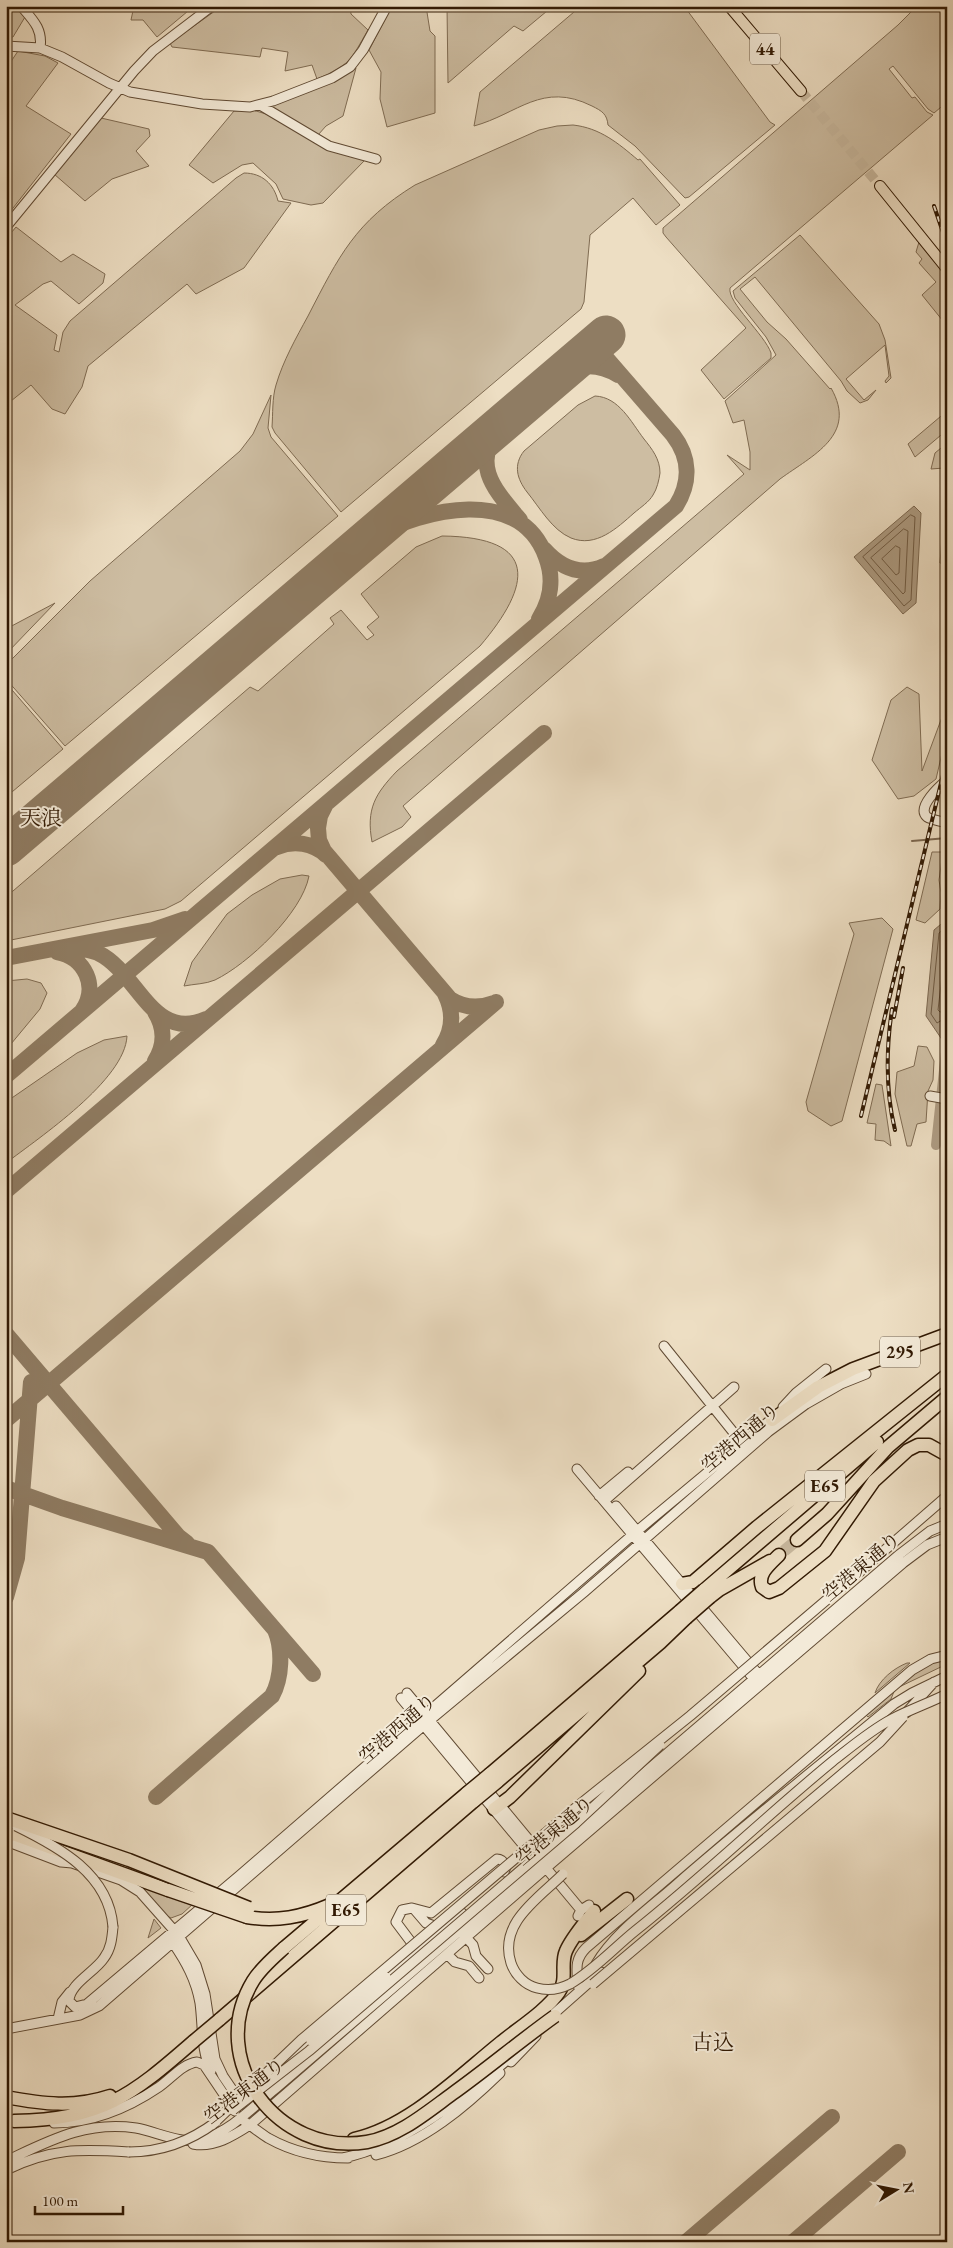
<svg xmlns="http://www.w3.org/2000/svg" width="953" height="2248" font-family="'EB Garamond','Noto Serif JP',serif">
<rect width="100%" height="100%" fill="#eddec3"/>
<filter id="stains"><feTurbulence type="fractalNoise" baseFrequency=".004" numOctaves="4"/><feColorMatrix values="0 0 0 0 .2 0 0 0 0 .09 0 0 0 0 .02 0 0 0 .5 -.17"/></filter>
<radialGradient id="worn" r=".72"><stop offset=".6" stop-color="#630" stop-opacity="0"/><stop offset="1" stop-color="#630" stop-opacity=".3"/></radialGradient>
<path fill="#cdbda2" stroke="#7f6b52" d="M 6,6 L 16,6 L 25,17 L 13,37 L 6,37 Z
M 134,6 L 194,6 L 157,37 L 143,20 L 131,20 Z
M 222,6 L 350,6 L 351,14 L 368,30 C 350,61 350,65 317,79 L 312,65 L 285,71 L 288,52 L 262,48 L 260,57 L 172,47 L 170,43 Z
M 392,6 L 426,6 L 430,31 L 435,36 L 435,113 L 387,127 L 380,99 L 381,72 L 369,50 Z
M 447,6 L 553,6 L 523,31 L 514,26 L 448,83 Z
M 581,6 L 658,6 L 665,10 L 666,6 L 684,6 L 770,122 L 775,125 L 689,197 L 685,198 L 635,146 L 608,125 C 607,114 602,111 592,106 C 542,81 518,114 474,126 L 480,92 Z
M 917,6 L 947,6 L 947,102 L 934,113 L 928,109 L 893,66 L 889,69 L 912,98 L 915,97 L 927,112 L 933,115 L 730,288 C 727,302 765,335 771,353 L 771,358 L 724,399 L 701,370 L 746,328 L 666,237 L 663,233 L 663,228 L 898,25 Z
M 18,51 L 45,56 L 58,63 L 26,106 L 71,134 L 6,217 L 6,69 Z
M 356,68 L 343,116 L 326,126 L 318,135 L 268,106 L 341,77 Z
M 253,110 L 266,114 L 328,149 L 366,159 L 323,203 L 311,205 L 283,199 L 276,184 L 253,163 L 242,165 L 213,183 L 189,165 L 234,111 Z
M 101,118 L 149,129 L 150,136 L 136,151 L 149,166 L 112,179 L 85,201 L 54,174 Z
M 573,125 C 600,128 618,143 638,160 L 640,159 L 680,205 L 656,225 L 633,198 L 590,235 L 584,302 L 581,309 L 341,512 L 275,433 L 272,427 C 273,414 272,398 276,385 C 283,361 296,338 308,316 C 339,256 355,222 415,185 L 539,130 L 557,126 Z
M 244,173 C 262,173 274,184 278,201 L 291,203 L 244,268 L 196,294 L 187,284 L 88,366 L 82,387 L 65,414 L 52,409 L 31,385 L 6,405 L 6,239 L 16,227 L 61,262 L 73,254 L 105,274 L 103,283 L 79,304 L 51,281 L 43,284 L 15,305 L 57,335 L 54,350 L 59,352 L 63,332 L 70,321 L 236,178 Z
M 800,235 L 879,324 L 885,340 L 891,378 L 886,383 L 885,381 L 889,376 L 885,345 L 846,379 L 864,400 L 876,390 L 868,400 L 860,403 L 847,391 L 841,381 L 755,277 L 740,289 L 767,322 L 786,339 L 830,389 L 831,388 C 858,435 813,455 780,479 L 403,806 L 411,817 L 402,827 L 372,842 C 366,809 375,794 397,771 L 744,474 L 727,455 L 750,470 L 750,452 L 744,420 L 733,423 L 725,401 L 776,355 L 766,337 L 735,298 L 733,291 Z
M 919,242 L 947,277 L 947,326 L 922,295 L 936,282 L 919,263 L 922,259 L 916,252 Z
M 271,395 L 268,428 L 271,437 L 338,516 L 65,746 L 6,679 L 6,665 L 90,581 L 240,451 L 253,434 Z
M 595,396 C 619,397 631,422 644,439 C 652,449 660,459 660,473 C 659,480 657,489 653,495 C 649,502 641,507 634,513 C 617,528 596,548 571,538 C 552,530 540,508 527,492 C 517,479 513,465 524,451 L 578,405 Z
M 947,411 L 947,430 L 915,457 L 908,444 Z
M 947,443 L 947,564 L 940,563 L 943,523 L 944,468 L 931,469 L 935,453 Z
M 442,536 C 540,537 532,585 480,646 L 181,901 L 165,909 L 6,941 L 6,897 L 250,687 L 258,691 L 334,624 L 330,618 L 341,610 L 367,640 L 374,635 L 367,627 L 379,617 L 361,594 L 416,547 Z
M 55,603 L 6,654 L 6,629 Z
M 6,683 L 63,749 L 6,797 Z
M 907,687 L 919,694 L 922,771 L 945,709 L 947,695 L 947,732 L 936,779 L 914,796 L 898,799 L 872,760 L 891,700 Z
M 932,852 L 943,852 L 939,880 L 941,893 L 940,909 L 925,923 L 916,920 Z
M 302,875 L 309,876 C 302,913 248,964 215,980 C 206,984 194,984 184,986 L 192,962 L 227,914 L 252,895 L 280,879 Z
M 882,918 L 893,929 L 842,1121 L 831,1126 L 808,1111 L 806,1102 L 854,934 L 849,923 Z
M 27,979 L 41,983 L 47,993 L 40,1009 L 6,1050 L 6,981 Z
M 127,1036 C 125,1080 40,1137 6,1163 L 6,1102 L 77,1053 L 104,1040 Z
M 918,1046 L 927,1047 L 934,1061 L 933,1080 L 928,1091 L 926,1122 L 917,1124 L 911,1146 L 907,1146 L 895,1094 L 897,1072 L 914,1066 Z
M 876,1084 L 882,1085 L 891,1146 L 884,1141 L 875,1140 L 876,1124 L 867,1123 Z
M 947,1657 L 947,1664 L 895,1689 L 891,1699 L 868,1717 L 865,1714 L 923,1664 Z
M 907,1663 L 910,1663 L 875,1693 C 879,1680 894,1668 907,1663 Z
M 140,1885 L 193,1904 L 182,1914 L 171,1918 L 163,1914 Z
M 154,1919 L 161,1928 L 148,1938 Z"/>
<path fill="#ad9b82" stroke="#7b674f" d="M 914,506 L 921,513 L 916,603 L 903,614 L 854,557 Z
M 947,919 L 947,998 L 943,1041 L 926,1016 L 934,930 Z"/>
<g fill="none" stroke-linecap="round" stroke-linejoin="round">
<path stroke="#6f5a42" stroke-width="1" d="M 911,515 L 915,517 L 911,600 L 904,606 L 863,557 Z
M 904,529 L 908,531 L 905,592 L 903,594 L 871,558 Z
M 896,546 L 900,548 L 899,573 L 896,575 L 882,559 Z
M 947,926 L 939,933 L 931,1014 L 937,1023 L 947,1017
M 947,934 L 938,1010 L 940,1012 L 947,1011"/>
<path stroke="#7b674f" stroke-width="2" d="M 912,841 L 947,838"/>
<path stroke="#ad9b82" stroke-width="10" d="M 936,1145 L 947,1042"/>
<path stroke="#8f7c63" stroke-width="16" d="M 561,374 C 579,364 599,363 618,375
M 501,425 C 470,464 494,489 520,520
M 373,537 C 423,509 520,485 546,557 C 554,578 551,600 539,619
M 544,549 C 560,567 580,577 604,566
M 325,806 L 320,816 L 318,828 L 319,840 L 324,851 L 450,999 C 464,1008 478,1009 494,1003
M 277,847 C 294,840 313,843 326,855
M 75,949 C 83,949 91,950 98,953 C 138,972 152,1043 206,1019
M 57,952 C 85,957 99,987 82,1011
M 6,958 L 153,930 L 185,919
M 155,1012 C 165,1028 165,1045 155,1061
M 443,1045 C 453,1029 454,1012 445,994
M 6,1076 L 676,506 C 691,482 690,457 673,435 L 595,345
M 6,1191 L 544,733
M 6,1334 L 178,1536 L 187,1543
M 6,1420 L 496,1002
M 6,1488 L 62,1508 L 208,1552 L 313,1674
M 6,1597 L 17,1558 L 31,1382
M 156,1797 L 272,1696 C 282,1678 283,1649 275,1630
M 686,2242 L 832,2117
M 793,2242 L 898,2152"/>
<path stroke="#8f7c63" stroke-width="39" d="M 6,847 L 606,335"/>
<path stroke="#c7b79d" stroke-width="10" stroke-dasharray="10 5" stroke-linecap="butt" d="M 801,91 L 880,186"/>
<path stroke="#c7b79d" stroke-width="12" stroke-dasharray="12 6" stroke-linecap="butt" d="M 784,1551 L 797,1540"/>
<g stroke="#604a33" stroke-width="11">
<path id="minor" d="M 21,6 C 33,20 43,29 40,48
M 6,46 L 40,48 L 62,57 L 109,83 L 130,92 L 202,104 L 250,107 L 273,101 L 332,78 L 350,67 L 363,50 L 387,6
M 260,105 L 329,146 L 376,159
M 6,227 L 134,71 L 153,51 L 212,6
M 947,780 C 940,786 916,807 927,817 C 932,820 941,821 947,823
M 930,1096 L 947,1099
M 664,1346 L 746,1448
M 783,1407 L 796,1393 L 826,1369
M 577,1469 L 754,1679 L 759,1681
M 599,1496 L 628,1472
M 604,1501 L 734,1387
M 616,1506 L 759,1675 L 761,1680
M 863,1569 L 947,1496
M 407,1693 L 544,1858
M 401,1698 L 539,1864 L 546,1868 L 581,1910
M 906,1713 L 934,1682
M 572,1818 L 592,1799
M 6,1841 L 61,1862 L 72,1863 L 121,1880 L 140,1892 L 179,1936 L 196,1965 L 205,1994 L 215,2059 L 223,2076 L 242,2104
M 414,1909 L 426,1923 L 437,1927 L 440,1925
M 578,1916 L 581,1910 L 589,1905
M 113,1927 C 112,1938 111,1949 104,1958 C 95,1972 69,1984 69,2001 L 75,2007 L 87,2004 L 239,1876 L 637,1531 L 774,1417
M 463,1934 L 473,1945 L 476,1956 L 488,1969
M 173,1939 L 173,1943 C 186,1962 196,1980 200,2003 C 203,2026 201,2050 211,2071
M 417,1950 L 396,1922 L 402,1910 L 412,1908 L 431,1913 L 497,1859 C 502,1859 504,1862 506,1867 L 504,1872
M 447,1954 L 455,1962 L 469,1966 L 479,1978
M 596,1964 C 615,1932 650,1908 677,1884 C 748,1822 822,1764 894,1704 L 912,1693 L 947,1676
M 386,1977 L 462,1913
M 578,1986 C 577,1970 574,1960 586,1948 L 912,1670 L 931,1659 L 947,1655
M 549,2018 L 601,1972
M 58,2019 L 62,2002 L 70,1992
M 6,2029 L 80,2015 L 99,2006 L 424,1725 L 583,1593 L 768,1432 L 806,1404 L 841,1384 L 866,1374
M 511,2062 L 536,2036
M 286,2065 L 311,2041
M 245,2122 C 253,2127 260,2133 268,2138 C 293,2152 320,2158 348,2158
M 54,2123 C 91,2123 128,2108 159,2087 C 171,2079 182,2064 197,2062 L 204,2065 L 235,2111
M 193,2144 C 214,2148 233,2136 250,2125 L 546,1868 L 903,1563 L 927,1545 L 947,1537
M 376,2155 C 423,2143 466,2106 500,2073
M 343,2158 C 406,2145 464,2097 512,2056
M 6,2161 C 51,2140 85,2121 136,2128 C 158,2132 181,2145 203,2139 C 230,2132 254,2106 275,2089 L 900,1554 L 930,1531 L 947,1524
M 6,2170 C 52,2148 79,2149 129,2152"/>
</g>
<g stroke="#311903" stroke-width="12">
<path id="major" d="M 729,6 L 801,91
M 880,186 L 947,269"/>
</g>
<g stroke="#311903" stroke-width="15">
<path id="highway" d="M 772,1420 L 818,1387 L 853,1369 L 947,1334
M 797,1540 L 827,1514 L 888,1447 L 947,1397
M 779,1555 C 770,1564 757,1574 762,1587 L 769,1592 L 779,1588 L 825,1551 L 874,1481 L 908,1450 L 918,1445 L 929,1445 L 947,1455
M 682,1584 L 693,1582 L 757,1527 L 947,1375
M 704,1590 L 877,1442
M 710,1597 L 719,1590 L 770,1561
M 490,1774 L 680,1611
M 497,1782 L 660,1643 L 686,1618
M 494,1809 L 510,1797 L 639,1671
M 6,1834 L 16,1835 L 168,1890
M 247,1917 C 277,1922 302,1917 330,1905
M 581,1935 L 627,1899
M 284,1948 L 467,1793
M 219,2020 L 474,1801
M 6,2097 C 43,2104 74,2108 110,2096
M 14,2121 C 102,2119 130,2097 194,2041
M 354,2139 C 408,2127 457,2078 499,2044 C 517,2029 546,2011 559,1992 C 568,1979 560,1964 566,1951 C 572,1937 585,1923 594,1911"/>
</g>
<use href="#minor" stroke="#f3ead8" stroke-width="9"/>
<use href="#major" stroke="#eddec3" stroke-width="10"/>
<use href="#highway" stroke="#eddec3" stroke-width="12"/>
<g stroke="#311903" stroke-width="4">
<path id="rail" d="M 934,206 L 947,244
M 892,1009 C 886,1050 885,1089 895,1130
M 894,1017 L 903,968
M 861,1116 L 947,758"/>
</g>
<use href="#rail" stroke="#f3ead8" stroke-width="2" stroke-dasharray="5.5" stroke-linecap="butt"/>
<g stroke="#604a33" stroke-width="11" stroke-linecap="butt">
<path id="minor-bridge" d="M 16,1826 C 59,1847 109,1874 113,1927
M 563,1874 C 539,1898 498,1923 511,1963 C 515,1975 525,1985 537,1988 C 548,1991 560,1989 570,1984 C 594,1970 614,1948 635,1931 C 703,1877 766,1816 833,1761 C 851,1747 871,1730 892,1719 C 909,1710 929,1703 947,1694
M 593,1984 L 880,1742 L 903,1717
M 311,2041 L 386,1977
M 233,2110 L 309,2051 L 576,1823 L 660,1745
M 212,2125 L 301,2040 L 569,1813 L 690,1716 L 863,1569
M 129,2152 C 162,2152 189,2142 216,2122"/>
</g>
<g stroke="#311903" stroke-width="15" stroke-linecap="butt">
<path id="highway-bridge" d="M 680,1611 L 704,1590
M 686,1618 L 710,1597
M 467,1793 L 490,1774
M 474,1801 L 497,1782
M 6,1818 L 129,1860 L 249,1908
M 168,1890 L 247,1917
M 284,1948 C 273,1958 261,1968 253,1981 C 205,2060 278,2157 367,2142 C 399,2136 426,2113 452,2094 C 487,2069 520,2041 555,2016
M 194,2041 L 219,2020"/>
</g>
<use href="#minor-bridge" stroke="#f3ead8" stroke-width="9"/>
<use href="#highway-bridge" stroke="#eddec3" stroke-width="12"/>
</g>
<g text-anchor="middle" stroke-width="4" stroke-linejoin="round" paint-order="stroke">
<g fill="#f3ead8" stroke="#6b5843" stroke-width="1">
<rect x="750" y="33.5" width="30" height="31" rx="4"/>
<rect x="880" y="1336.5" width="40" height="31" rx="4"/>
<rect x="805" y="1470.5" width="40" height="31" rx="4"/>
<rect x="326" y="1894.5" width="40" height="31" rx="4"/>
</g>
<g font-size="18" font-weight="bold" fill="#311903">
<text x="765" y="55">44</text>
<text x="900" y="1358">295</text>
<text x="825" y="1492">E65</text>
<text x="346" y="1916">E65</text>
</g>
<g font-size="19" fill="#311903" stroke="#f3ead8">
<text transform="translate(740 1437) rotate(-40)" y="7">空港西通り</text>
<text transform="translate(861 1566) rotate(-40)" y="7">空港東通り</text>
<text transform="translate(397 1728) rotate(-41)" y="7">空港西通り</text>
<text transform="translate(554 1830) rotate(-40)" y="7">空港東通り</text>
<text transform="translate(244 2090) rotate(-37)" y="7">空港東通り</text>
</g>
<g font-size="21" fill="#311903" stroke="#f3ead8">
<text x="41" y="825">天浪</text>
<text x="713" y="2049">古込</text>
</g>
</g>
<rect width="953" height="2248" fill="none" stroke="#eddec3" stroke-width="25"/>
<rect x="8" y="8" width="938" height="2233" fill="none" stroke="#311903" stroke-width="2.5"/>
<rect x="12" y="12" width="928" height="2223" fill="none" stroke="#311903"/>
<g transform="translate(896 2190) rotate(80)" stroke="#f3ead8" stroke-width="4" paint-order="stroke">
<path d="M0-4L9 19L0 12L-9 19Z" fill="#311903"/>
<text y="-8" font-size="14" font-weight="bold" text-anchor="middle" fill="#311903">N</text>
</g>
<path d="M35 2206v8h88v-8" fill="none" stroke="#311903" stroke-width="2.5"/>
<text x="42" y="2206" font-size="15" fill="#311903" stroke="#f3ead8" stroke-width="4" paint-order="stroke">100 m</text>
<rect width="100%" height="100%" filter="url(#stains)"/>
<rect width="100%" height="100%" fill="url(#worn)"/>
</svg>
